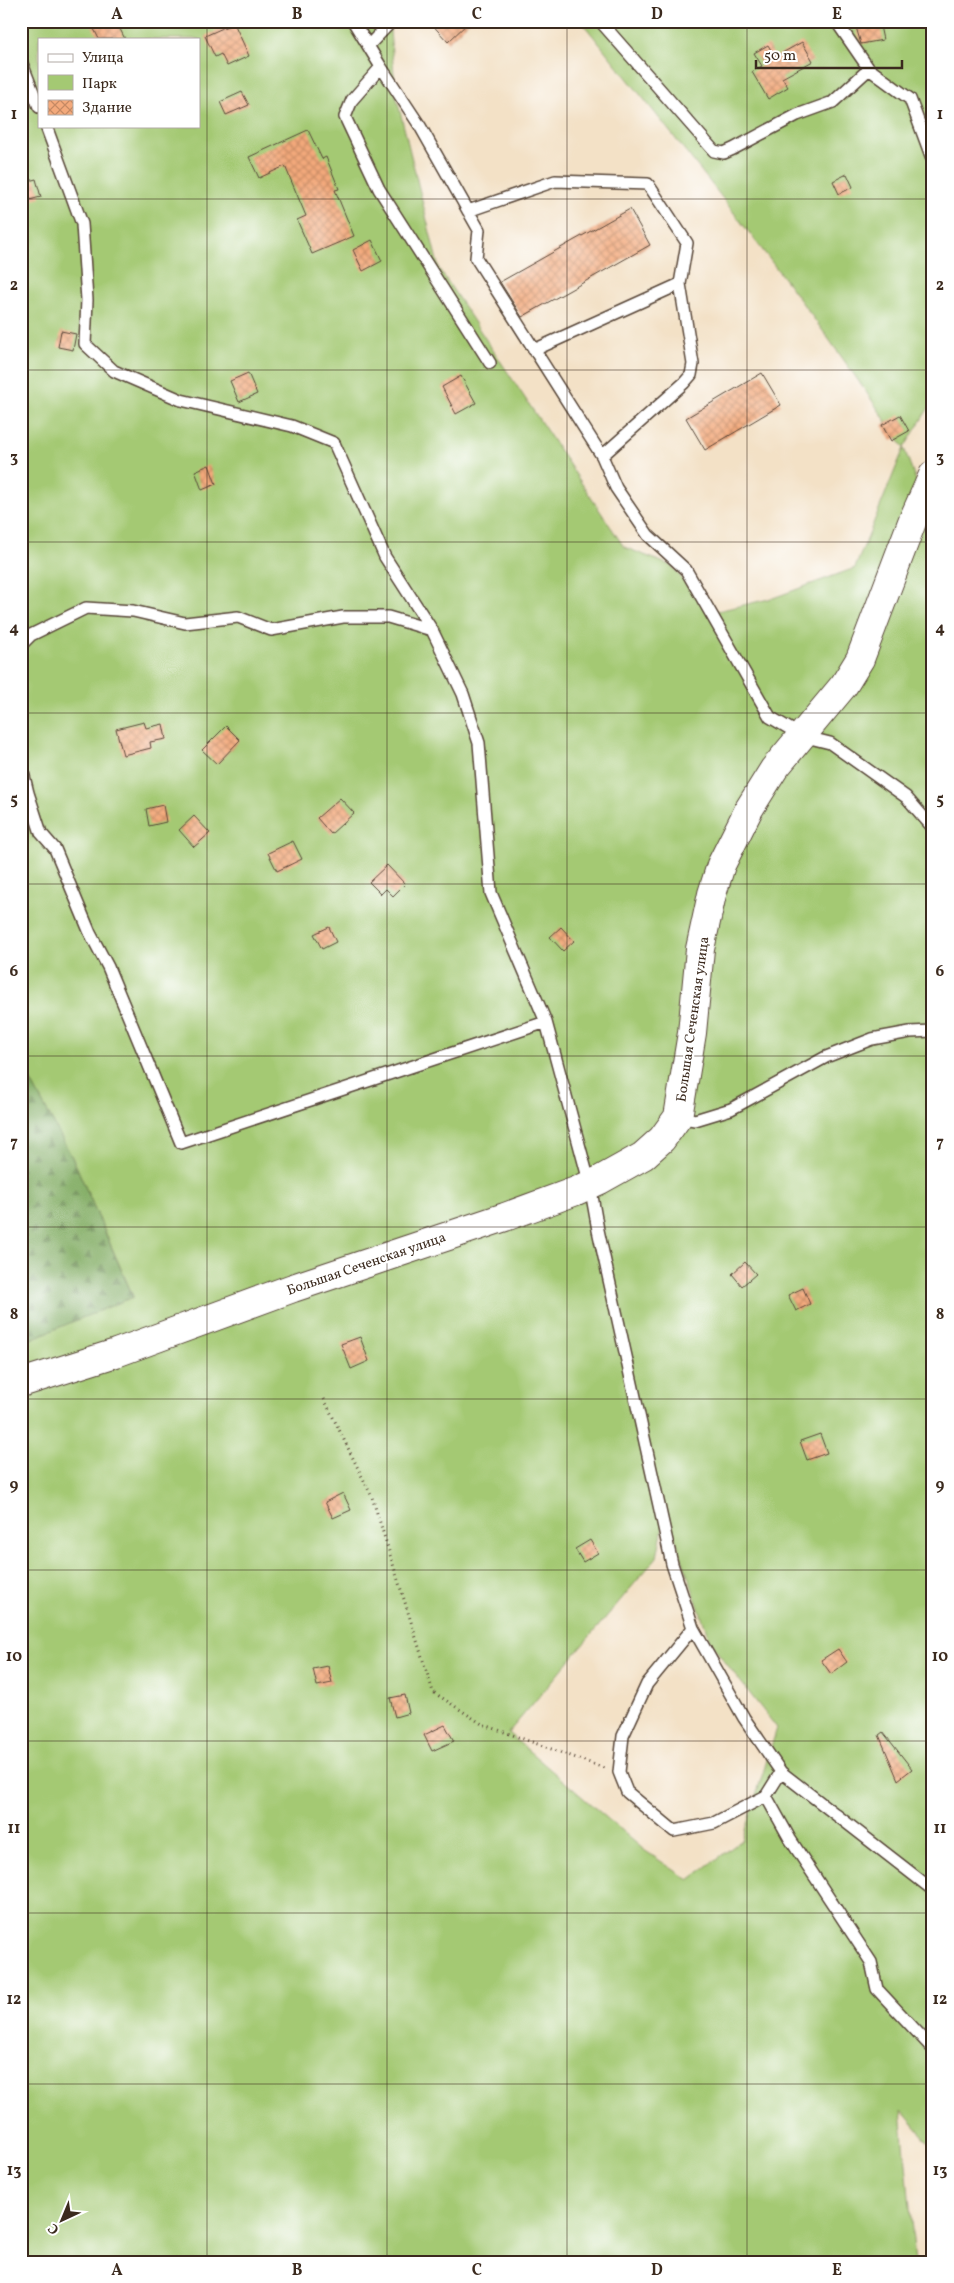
<svg xmlns="http://www.w3.org/2000/svg" width="954" height="2283" font-family="Vollkorn,serif">
<defs>
<pattern id="forest-firs" width="22" height="20" patternUnits="userSpaceOnUse" patternTransform="scale(1.25)"><rect width="22" height="20" fill="#83ad65"/><path d="M5 1l3.5 6h-7zM16 11l3.5 6h-7z" fill="#6c8d53"/></pattern>
<pattern id="building-cross-hatch" width="8" height="8" patternUnits="userSpaceOnUse" patternTransform="scale(1.25)"><rect width="8" height="8" fill="#f3a97b"/><path d="M0 0l8 8M0 8l8-8" fill="none" stroke="#c68a64"/></pattern>
</defs>
<rect width="100%" height="100%" fill="#fff"/>
<filter id="ink" filterUnits="userSpaceOnUse"><feTurbulence type="fractalNoise" baseFrequency=".02" numOctaves="2"/><feDisplacementMap in="SourceGraphic" scale="10" xChannelSelector="R" yChannelSelector="G"/><feConvolveMatrix kernelMatrix="1 2 1 2 8 2 1 2 1" color-interpolation-filters="sRGB"/></filter>
<filter id="wash" filterUnits="userSpaceOnUse"><feTurbulence type="fractalNoise" baseFrequency=".0096" numOctaves="4" result="noise"/><feDisplacementMap in="SourceGraphic" scale="20" xChannelSelector="R" yChannelSelector="G"/><feGaussianBlur stdDeviation="1.12" result="paint"/><feColorMatrix in="noise" values="0 0 0 0 0 0 0 0 0 0 0 0 0 0 0 0 0 1.4 0 .05"/><feComposite in="paint" operator="in"/></filter>
<g filter="url(#wash)">
<rect width="100%" height="100%" fill="#f3e1c6"/>
<path fill="#a4c973" stroke="#707a48" fill-rule="evenodd" d="M 21,21 L 389,21 L 396,95 L 439,269 L 624,547 L 672,566 L 709,613 L 773,598 L 855,568 L 904,448 C 806,299 693,160 581,21 L 933,21 L 933,401 L 904,448 L 933,527 L 933,2147 L 901,2110 L 915,2262 L 21,2262 L 21,1343 L 133,1296 L 74,1161 L 21,1063 ZM 39,39 L 199,39 L 199,126 L 39,126 ZM 666,1511 L 711,1644 L 777,1728 L 742,1840 L 689,1880 L 644,1850 L 508,1733 L 657,1557 Z"/>
<path fill="url(#forest-firs)" stroke="#5f6c42" d="M 21,1063 L 74,1161 L 133,1297 L 21,1343 Z"/>
<g id="blocks">
<path fill="url(#building-cross-hatch)" d="M 90,21 L 116,21 L 125,39 L 99,39 Z
M 429,21 L 470,21 L 448,42 Z
M 863,21 L 879,21 L 883,40 L 861,44 L 856,27 L 864,25 Z
M 234,23 L 249,56 L 227,66 L 221,54 L 215,57 L 205,36 Z
M 802,42 L 813,61 L 782,78 L 788,87 L 768,99 L 752,72 L 762,66 L 754,53 L 768,45 L 775,57 Z
M 242,92 L 249,105 L 226,115 L 220,102 Z
M 308,130 L 322,159 L 326,157 L 339,189 L 335,190 L 354,236 L 312,254 L 297,220 L 306,216 L 285,166 L 259,178 L 249,157 Z
M 847,174 L 853,187 L 839,194 L 833,181 Z
M 36,179 L 41,197 L 21,202 L 21,183 Z
M 630,209 L 650,245 L 522,317 L 500,282 Z
M 372,240 L 382,261 L 363,271 L 353,250 Z
M 61,331 L 76,334 L 73,350 L 58,347 Z
M 248,373 L 257,394 L 239,402 L 230,381 Z
M 762,373 L 781,405 L 705,450 L 686,418 Z
M 461,376 L 476,403 L 456,414 L 442,387 Z
M 900,415 L 909,431 L 891,441 L 882,425 Z
M 209,465 L 216,484 L 202,490 L 195,471 Z
M 144,722 L 146,728 L 163,724 L 166,739 L 150,742 L 151,748 L 123,755 L 116,729 Z
M 226,726 L 240,740 L 217,764 L 202,750 Z
M 340,798 L 354,813 L 331,834 L 317,818 Z
M 163,805 L 166,822 L 149,826 L 146,809 Z
M 194,816 L 210,833 L 194,847 L 179,830 Z
M 293,841 L 302,859 L 277,871 L 268,853 Z
M 387,865 L 405,884 L 393,896 L 386,889 L 381,894 L 369,882 Z
M 329,927 L 336,942 L 322,949 L 314,934 Z
M 561,927 L 574,941 L 563,951 L 550,937 Z
M 745,1262 L 756,1274 L 742,1286 L 732,1274 Z
M 803,1288 L 810,1304 L 796,1311 L 788,1295 Z
M 360,1337 L 369,1361 L 351,1369 L 341,1344 Z
M 820,1434 L 827,1453 L 807,1460 L 800,1441 Z
M 343,1493 L 351,1510 L 333,1518 L 325,1502 Z
M 590,1540 L 598,1553 L 583,1562 L 575,1549 Z
M 838,1649 L 847,1662 L 831,1674 L 821,1660 Z
M 328,1666 L 332,1683 L 317,1686 L 313,1669 Z
M 405,1695 L 409,1713 L 395,1717 L 390,1698 Z
M 445,1725 L 454,1741 L 432,1751 L 424,1735 Z
M 883,1732 L 912,1769 L 898,1780 L 879,1735 Z"/>
</g>
</g>
<g filter="url(#ink)">
<use href="#blocks" fill-opacity="0" stroke="#574537" stroke-width="1"/>
<g fill="none" stroke-linecap="round" stroke-linejoin="round">
<g stroke="#574537" stroke-width="14">
<path id="service" d="M 353,21 L 381,67 L 352,100 L 345,117 L 379,189 L 490,363
M 600,21 L 714,151 L 724,153 L 733,149 L 797,115 L 833,102 L 869,69
M 836,21 L 869,69 L 910,99 L 933,161
M 369,45 L 392,21
M 21,61 L 39,107
M 381,67 L 420,126 L 479,230 L 476,258 L 602,456 L 616,488 L 648,535 L 686,570 L 770,717 L 802,736 L 830,743 L 906,797 L 933,828
M 46,126 L 82,224 L 87,300 L 85,344 L 114,371 L 181,400 L 292,426 L 334,443 L 385,557 L 432,630 L 463,694 L 479,743 L 491,893 L 546,1022 L 590,1185 L 598,1230 L 672,1564 L 693,1628 L 744,1718 L 781,1772 L 933,1890
M 468,211 L 555,181 L 648,184 L 687,243 L 680,284 L 534,350
M 602,456 L 684,383 L 691,375 L 693,364 L 680,284
M 21,645 L 31,635 L 86,608 L 133,611 L 185,623 L 238,617 L 271,630 L 343,617 L 388,617 L 432,630
M 21,764 L 28,793 L 41,833 L 55,849 L 90,933 L 108,967 L 181,1143 L 546,1022
M 678,1117 L 695,1120 L 731,1109 L 826,1057 L 872,1039 L 910,1032 L 933,1031
M 693,1628 L 647,1684 L 623,1736 L 619,1772 L 627,1792 L 674,1831 L 714,1823 L 766,1796 L 781,1772
M 766,1796 L 790,1839 L 871,1962 L 877,1989 L 933,2049"/>
</g>
<g stroke="#574537" stroke-width="30">
<path id="tertiary" d="M 21,1383 L 116,1353 L 293,1288 L 505,1217 L 576,1191 L 600,1180 L 643,1156 L 662,1139 L 678,1117 L 692,1033 L 700,949 L 712,894 L 721,865 L 749,809 L 774,769 L 844,685 L 860,659 L 912,522 L 933,475"/>
</g>
<path stroke="#574537" stroke-width="3" stroke-dasharray="1 4" stroke-linecap="butt" d="M 324,1399 L 372,1497 L 433,1692 L 482,1724 L 604,1768"/>
<use href="#service" stroke="#fff" stroke-width="11"/>
<use href="#tertiary" stroke="#fff" stroke-width="28"/>
</g>
</g>
<path fill="none" stroke="#3b2a1e" stroke-width="1" stroke-opacity="0.55" d="M 207,21 L 207,2262M 387,21 L 387,2262M 567,21 L 567,2262M 747,21 L 747,2262M 21,199 L 933,199M 21,370 L 933,370M 21,542 L 933,542M 21,713 L 933,713M 21,884 L 933,884M 21,1056 L 933,1056M 21,1227 L 933,1227M 21,1399 L 933,1399M 21,1570 L 933,1570M 21,1741 L 933,1741M 21,1913 L 933,1913M 21,2084 L 933,2084"/>
<g text-anchor="middle" stroke-width="4.5" stroke-linejoin="round" paint-order="stroke">
<g font-size="14" fill="#3b2a1e" stroke="#fff">
<text transform="translate(692 1019) rotate(-82)" y="5">Большая Сеченская улица</text>
<text transform="translate(366 1263) rotate(-19)" y="5">Большая Сеченская улица</text>
</g>
</g>
<rect width="954" height="2283" fill="none" stroke="#fff" stroke-width="55"/>
<rect x="38" y="38" width="162" height="90" fill="#ffffff" stroke="#b1aaa5"/>
<rect x="48" y="54" width="25" height="8" fill="#ffffff" stroke="#b1aaa5"/>
<text x="82" y="62" font-size="15" fill="#3b2a1e">Улица</text>
<rect x="48" y="75" width="25" height="15" fill="#a4c973" stroke="#b1aaa5"/>
<text x="82" y="88" font-size="15" fill="#3b2a1e">Парк</text>
<rect x="48" y="100" width="25" height="15" fill="url(#building-cross-hatch)" stroke="#b1aaa5"/>
<text x="82" y="112" font-size="15" fill="#3b2a1e">Здание</text>
<g transform="translate(62 2220) rotate(224)" stroke="#ffffff" stroke-width="4" paint-order="stroke">
<path d="M0-4L9 19L0 12L-9 19Z" fill="#3b2a1e"/>
<text y="-8" font-size="14" font-weight="bold" text-anchor="middle" fill="#3b2a1e">С</text>
</g>
<path d="M756 60v8h146v-8" fill="none" stroke="#3b2a1e" stroke-width="2.5"/>
<text x="764" y="60" font-size="15" fill="#3b2a1e" stroke="#ffffff" stroke-width="4" paint-order="stroke">50 m</text>
<rect x="28" y="28" width="898" height="2228" fill="none" stroke="#3b2a1e" stroke-width="2"/>
<g font-size="16" text-anchor="middle" font-weight="bold" fill="#3b2a1e">
<text x="117" y="19">A</text>
<text x="297" y="19">B</text>
<text x="477" y="19">C</text>
<text x="657" y="19">D</text>
<text x="837" y="19">E</text>
<text x="14" y="119">1</text>
<text x="940" y="119">1</text>
<text x="14" y="290">2</text>
<text x="940" y="290">2</text>
<text x="14" y="462">3</text>
<text x="940" y="462">3</text>
<text x="14" y="633">4</text>
<text x="940" y="633">4</text>
<text x="14" y="804">5</text>
<text x="940" y="804">5</text>
<text x="14" y="976">6</text>
<text x="940" y="976">6</text>
<text x="14" y="1147">7</text>
<text x="940" y="1147">7</text>
<text x="14" y="1319">8</text>
<text x="940" y="1319">8</text>
<text x="14" y="1490">9</text>
<text x="940" y="1490">9</text>
<text x="14" y="1661">10</text>
<text x="940" y="1661">10</text>
<text x="14" y="1833">11</text>
<text x="940" y="1833">11</text>
<text x="14" y="2004">12</text>
<text x="940" y="2004">12</text>
<text x="14" y="2175">13</text>
<text x="940" y="2175">13</text>
<text x="117" y="2275">A</text>
<text x="297" y="2275">B</text>
<text x="477" y="2275">C</text>
<text x="657" y="2275">D</text>
<text x="837" y="2275">E</text>
</g>
</svg>
